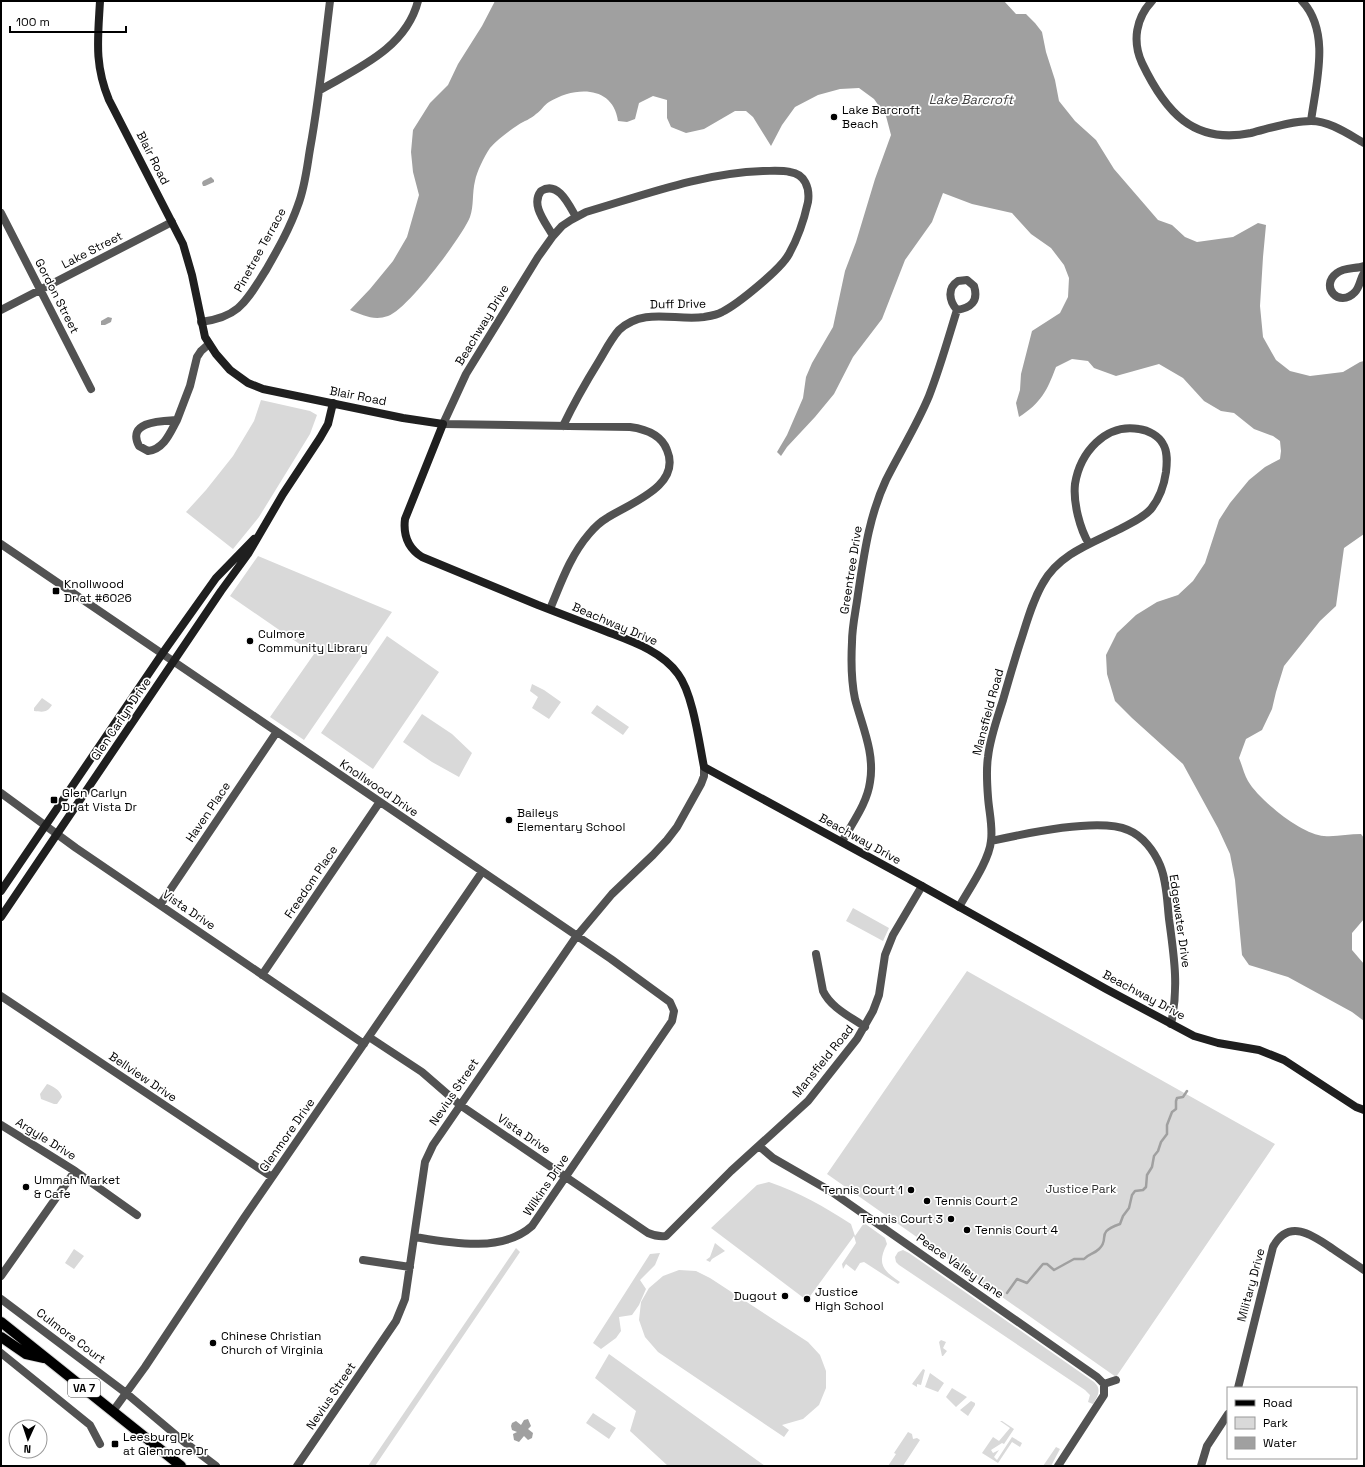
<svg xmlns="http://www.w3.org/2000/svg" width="1365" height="1467" font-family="'Space Grotesk',sans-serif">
<rect width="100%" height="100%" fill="#fff"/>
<path fill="#d9d9d9" d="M 261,400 L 310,411 L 317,415 L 310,434 L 259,517 L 233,549 L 186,512 L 206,490 L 233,456 L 254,421 Z
M 258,556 L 392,612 L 304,740 L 270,717 L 314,654 L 230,596 Z
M 387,636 L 439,672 L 373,769 L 321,733 Z
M 532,684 L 544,690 L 561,702 L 549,719 L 532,708 L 538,697 L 530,691 Z
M 42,698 L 52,705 C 47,713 43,712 34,711 L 34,708 Z
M 597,705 L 629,727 L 623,735 L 591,713 Z
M 422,714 L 452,734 L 472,753 L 459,777 L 432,762 L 403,742 Z
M 853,908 L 889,928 L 883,941 L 846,921 Z
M 967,971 L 1275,1144 L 1116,1377 L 827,1174 Z
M 47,1084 C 53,1086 60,1090 62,1097 L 57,1104 L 54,1104 L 41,1099 L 40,1094 Z
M 769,1182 C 801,1193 823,1206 851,1224 L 855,1236 L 864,1223 L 885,1238 L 887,1244 C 877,1263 882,1270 900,1282 L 898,1284 L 864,1262 L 860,1263 L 855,1271 L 846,1264 L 843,1269 L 842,1264 L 856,1243 L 854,1236 L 808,1299 L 805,1299 L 711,1228 L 757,1185 Z
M 715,1243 L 725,1251 L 712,1259 L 710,1262 L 706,1260 L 710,1257 Z
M 516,1248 L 520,1252 L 375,1466 L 368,1466 Z
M 74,1249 L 84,1256 L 74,1269 L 65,1263 Z
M 903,1250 L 909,1253 L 1094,1382 C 1102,1389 1098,1396 1093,1404 L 1088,1402 L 1090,1395 L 1085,1390 L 899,1265 L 896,1262 L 895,1257 L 898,1252 Z
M 660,1253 L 655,1265 L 640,1280 L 646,1289 L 639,1305 L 632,1315 L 619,1317 L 621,1331 L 616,1338 L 601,1349 L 593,1343 L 650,1254 Z
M 679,1270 L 696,1271 L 710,1278 L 808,1342 L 820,1355 L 826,1371 L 826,1388 L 819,1405 L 803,1419 L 782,1425 L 789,1430 L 784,1437 L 658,1352 L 645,1337 L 639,1320 L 641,1302 L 649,1288 L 663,1276 Z
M 941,1340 L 946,1342 L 943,1348 L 947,1351 L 943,1356 L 942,1356 L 939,1342 Z
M 609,1354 L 765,1466 L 668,1466 L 630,1431 L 636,1411 L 595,1378 Z
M 923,1369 L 925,1370 L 921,1385 L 917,1384 L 917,1387 L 912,1384 Z
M 930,1373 L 944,1383 L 938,1392 L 925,1387 Z
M 952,1388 L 967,1397 L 956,1407 L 946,1397 Z
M 971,1401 L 975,1403 L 975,1405 L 968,1416 L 960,1410 Z
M 593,1413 L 616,1428 L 609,1439 L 586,1423 Z
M 1000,1421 L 1002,1421 L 1014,1429 L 1004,1444 L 1002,1443 L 991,1450 L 993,1453 L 999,1450 L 994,1457 L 997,1460 L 1012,1437 L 1022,1443 L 1020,1447 L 1012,1442 L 998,1463 L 982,1453 L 993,1437 L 999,1441 L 1010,1428 Z
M 908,1432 L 912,1434 L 913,1439 L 917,1438 L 920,1440 L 903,1466 L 888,1466 L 896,1454 L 894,1453 Z
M 1056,1447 L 1060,1449 L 1051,1466 L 1043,1466 Z"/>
<path fill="#a0a0a0" d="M 495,1 L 1004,1 L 1016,14 L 1026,14 L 1035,23 L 1042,32 L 1046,52 L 1055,80 L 1059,101 L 1075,121 L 1096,140 L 1114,169 L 1158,220 L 1172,225 L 1185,237 L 1197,242 L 1233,237 L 1258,223 L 1266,225 L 1263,257 L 1260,306 L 1263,337 L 1276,360 L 1290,371 L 1310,376 L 1343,372 L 1360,362 L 1364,361 L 1364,534 L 1344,548 L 1336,606 L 1320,621 L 1284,666 L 1276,692 L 1272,709 L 1262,730 L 1246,739 L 1239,758 C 1242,765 1244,774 1248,781 C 1259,800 1302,835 1324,836 C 1336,837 1349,834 1361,834 L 1364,838 L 1364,919 L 1352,933 L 1352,950 L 1364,964 L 1364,1021 L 1352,1012 L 1288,977 L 1249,965 L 1242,955 L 1235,880 L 1230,854 L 1218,828 L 1183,764 L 1132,718 L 1115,701 L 1107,674 L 1106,655 L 1117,633 L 1136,615 L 1157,602 L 1178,595 L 1193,581 L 1205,563 L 1219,520 L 1230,503 L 1249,480 L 1265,467 L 1280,459 L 1281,451 L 1280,441 L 1273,436 L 1254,429 L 1234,413 L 1221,411 L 1204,401 L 1183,378 L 1159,364 L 1116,376 L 1094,368 L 1088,361 L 1072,359 L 1056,367 C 1047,391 1041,403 1019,417 L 1016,403 L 1020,390 L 1021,374 L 1032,331 L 1060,313 L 1068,297 L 1069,278 L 1064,265 L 1051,248 L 1031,234 L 1012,213 L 972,204 L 943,193 L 932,222 L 905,260 L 882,319 L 853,357 L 834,394 L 815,417 L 787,447 L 781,456 L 777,452 L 787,435 L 803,398 L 806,377 L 812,363 L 833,327 L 845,271 L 856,242 L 875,179 L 891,135 L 886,116 L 874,99 L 859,88 L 840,89 L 818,95 L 795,107 L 782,125 L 771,146 L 753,117 L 746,111 L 735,111 L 704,129 L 686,133 L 671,127 L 667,118 L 667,100 L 653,96 L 639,103 L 635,119 L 627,122 L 618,121 C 613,85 575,86 549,102 C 544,105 541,111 536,114 C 531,119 524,121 518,125 C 509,131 497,140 490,148 C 484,157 477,171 475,181 C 472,193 474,206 470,217 C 462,237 407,310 388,316 C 374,321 362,315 350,310 L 370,289 L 393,261 L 407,237 L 419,195 L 413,172 L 411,152 L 413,130 L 430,103 L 448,85 L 458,64 L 482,26 Z
M 211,177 L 214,180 L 214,182 L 205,186 L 203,186 L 202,183 L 203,181 Z
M 108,317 L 112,318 L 111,322 L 105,325 L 101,325 L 101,321 Z
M 528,1419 L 531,1426 L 528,1429 L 533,1433 L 532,1438 L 528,1440 L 524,1436 L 519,1442 L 514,1440 L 513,1434 L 517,1432 L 512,1430 L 511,1426 L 512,1423 L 516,1421 L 521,1425 L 524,1420 Z"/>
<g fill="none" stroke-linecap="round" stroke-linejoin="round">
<path stroke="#a0a0a0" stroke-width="2.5" d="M 1007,1293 L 1017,1279 L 1027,1283 L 1043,1264 L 1047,1264 L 1054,1270 L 1074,1259 L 1084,1259 C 1088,1254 1094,1254 1099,1249 C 1111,1238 1094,1233 1120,1224 L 1123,1216 L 1129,1208 L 1132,1195 L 1135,1191 L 1143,1190 L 1146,1187 L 1147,1175 L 1152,1167 L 1154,1156 L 1158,1151 L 1161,1142 L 1167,1134 L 1167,1125 L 1172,1112 L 1176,1109 L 1176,1101 L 1177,1098 L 1183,1097 L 1187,1091"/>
<g stroke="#dbdbdb" stroke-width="12">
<path id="primary" d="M 1,1322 L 181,1466
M 1,1337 L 26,1354 L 44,1358"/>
</g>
<path stroke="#525252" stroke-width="8" d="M 1152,1 C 1136,18 1132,41 1142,63 C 1165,111 1193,145 1251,133 C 1271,128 1291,121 1311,121 C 1330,121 1348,134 1364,143
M 1302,1 C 1331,32 1316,83 1311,121
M 320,90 C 358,68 406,48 418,1
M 1,213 L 91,389
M 553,236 C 546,223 530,205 541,191 C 558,180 569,205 576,217
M 1364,266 C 1356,269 1344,267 1337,273 C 1319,286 1339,309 1355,292 C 1360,287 1360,279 1364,273
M 1,310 L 172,222
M 201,322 C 240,317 246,301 266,270 C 278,249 290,228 298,205 C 305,187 307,167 310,149 C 319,100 324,50 330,1
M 177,420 C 170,433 164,449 148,451 L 139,446 C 126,421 162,421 177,420 Z
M 177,420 L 190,386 L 197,357 L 201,351 L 209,344
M 1,544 L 611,959 L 670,1002 L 674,1011 L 672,1021 L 532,1226 C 502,1253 451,1243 415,1237
M 550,609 C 561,583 570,556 589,534 C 594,528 600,522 607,518 C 630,503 682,486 667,450 C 661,434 645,429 630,427 L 443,424 L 466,374 L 538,257 L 553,236 L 562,226 L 571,220 L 586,212 C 644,195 702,173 763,171 C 772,171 781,170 790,172 C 805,174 810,188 808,202 C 804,220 798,238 789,254 C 781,269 738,304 722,312 C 717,315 710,316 704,317 C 675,321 644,307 619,330 C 611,339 605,351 599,361 C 586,382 574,403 563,426
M 1,793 L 76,848 L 364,1044
M 991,841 C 1023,834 1099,817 1128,830 C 1143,836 1154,851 1160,865 C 1167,882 1167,901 1169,919 C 1174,956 1179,987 1171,1024
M 842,842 C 852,823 867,804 870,782 C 875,753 862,726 855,699 C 851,680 851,661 852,642 C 852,626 856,610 858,594 C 864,555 869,516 886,480 C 900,452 917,425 929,396 C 940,368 948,339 957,310 C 970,308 979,302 974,286 L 967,280 L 958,281 C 947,288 949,301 957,310
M 160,905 L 276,733
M 959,907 C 969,889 989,861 991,841 C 993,826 989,812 988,797 C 987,784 986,770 988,757 C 990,738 997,719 1003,700 C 1009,679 1015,658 1022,637 C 1028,618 1033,600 1043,583 C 1059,554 1092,543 1120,529 C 1131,523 1143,518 1151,509 C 1159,499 1164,486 1166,472 C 1167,463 1168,452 1163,444 C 1159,436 1148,430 1139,429 C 1105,423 1080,453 1075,484 C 1073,503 1080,529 1089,544
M 816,954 L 823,991 C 831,1008 851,1017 865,1027
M 262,975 L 379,803
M 1,996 L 272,1177
M 369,1037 L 422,1072 L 460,1105 L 648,1233 C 655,1236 659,1237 666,1236 L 731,1171 L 808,1101 L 857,1039 L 873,1011 L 879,995 L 885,955 L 893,935 L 922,886
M 1,1125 L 75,1171 L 137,1215
M 759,1146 L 773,1158 L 832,1192 L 1097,1377 L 1104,1384
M 363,1260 L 410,1267
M 1,1276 L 75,1171
M 1,1299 L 126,1393 L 183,1441 L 216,1466
M 1,1353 L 90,1425 L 100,1444
M 1238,1388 L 1273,1247 C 1289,1217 1314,1236 1333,1249 C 1343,1256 1354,1263 1364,1270
M 113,1411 L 145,1367 L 244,1218 L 482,872
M 297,1466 L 396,1321 L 405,1299 L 425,1162 L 433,1145 L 576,937 L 612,894 L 653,855 L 667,840 L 677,827 L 701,784 L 704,776 L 704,767
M 1058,1466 L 1104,1395 L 1104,1384 L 1116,1380
M 1201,1466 L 1207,1446 L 1228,1414"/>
<path stroke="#1f1f1f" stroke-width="8" d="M 100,1 C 98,38 94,64 109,100 L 183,244 L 192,275 L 205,337 L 216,354 L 230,370 L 248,383 L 263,389 L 403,418 L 443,424 L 405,519 C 403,535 408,548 422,557 C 461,573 499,589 538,605 C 559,613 579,621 600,629 C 627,640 660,649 678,674 C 693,694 699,742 704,767 L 922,886 L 1106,989 L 1194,1036 L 1218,1043 L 1259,1050 L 1284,1060 L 1356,1107 L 1364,1110
M 1,891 L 162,654 L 216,578 L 254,539
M 1,917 L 221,591 L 248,554 L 283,494 L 320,438 L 328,424 L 333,403"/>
<use href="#primary" stroke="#000" stroke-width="10"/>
</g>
<g fill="#000" stroke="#fff" stroke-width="1.5">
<circle cx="834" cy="117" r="4"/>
<rect x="52" y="587" width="8" height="8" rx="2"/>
<circle cx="250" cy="641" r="4"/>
<rect x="50" y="796" width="8" height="8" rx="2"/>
<circle cx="509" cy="820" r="4"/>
<circle cx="26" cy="1187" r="4"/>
<circle cx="911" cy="1190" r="4"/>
<circle cx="927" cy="1201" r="4"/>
<circle cx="951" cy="1219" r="4"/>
<circle cx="967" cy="1230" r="4"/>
<circle cx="785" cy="1296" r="4"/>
<circle cx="807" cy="1299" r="4"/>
<circle cx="213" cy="1343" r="4"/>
<rect x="111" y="1440" width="8" height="8" rx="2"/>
</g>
<g text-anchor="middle" stroke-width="3.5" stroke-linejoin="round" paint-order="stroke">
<rect fill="#fff" stroke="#4c4c4c" stroke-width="1" x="68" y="1379" width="32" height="18" rx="3"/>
<g font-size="11" font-weight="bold" fill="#000">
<text x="84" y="1392">VA 7</text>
</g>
<g font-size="12" fill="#000" stroke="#fff" text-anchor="start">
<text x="842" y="114">Lake Barcroft<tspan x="842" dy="14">Beach</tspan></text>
<text x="64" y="588">Knollwood<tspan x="64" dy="14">Dr at #6026</tspan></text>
<text x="258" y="638">Culmore<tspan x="258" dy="14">Community Library</tspan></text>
<text x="62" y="797">Glen Carlyn<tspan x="62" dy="14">Dr at Vista Dr</tspan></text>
<text x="517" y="817">Baileys<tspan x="517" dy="14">Elementary School</tspan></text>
<text x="34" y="1184">Ummah Market<tspan x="34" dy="14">&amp; Cafe</tspan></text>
<text x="903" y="1194" text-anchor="end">Tennis Court 1</text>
<text x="935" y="1205">Tennis Court 2</text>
<text x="943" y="1223" text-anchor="end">Tennis Court 3</text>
<text x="975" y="1234">Tennis Court 4</text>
<text x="815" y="1296">Justice<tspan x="815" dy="14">High School</tspan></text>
<text x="777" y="1300" text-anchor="end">Dugout</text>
<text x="221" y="1340">Chinese Christian<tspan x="221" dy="14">Church of Virginia</tspan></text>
<text x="123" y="1441">Leesburg Pk<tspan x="123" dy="14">at Glenmore Dr</tspan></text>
</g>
<g font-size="12" fill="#000" stroke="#fff">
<text transform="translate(153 158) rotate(63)" y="4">Blair Road</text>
<text transform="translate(92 250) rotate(-27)" y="4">Lake Street</text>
<text transform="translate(260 250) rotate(-61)" y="4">Pinetree Terrace</text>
<text transform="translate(57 296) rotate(63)" y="4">Gordon Street</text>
<text transform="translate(678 304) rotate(-1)" y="4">Duff Drive</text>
<text transform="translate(482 325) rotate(-59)" y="4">Beachway Drive</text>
<text transform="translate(358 396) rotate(11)" y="4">Blair Road</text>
<text transform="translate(851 570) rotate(-81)" y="4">Greentree Drive</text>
<text transform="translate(615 624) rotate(23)" y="4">Beachway Drive</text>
<text transform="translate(988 712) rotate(-75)" y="4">Mansfield Road</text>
<text transform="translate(121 719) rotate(-56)" y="4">Glen Carlyn Drive</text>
<text transform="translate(379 788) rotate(34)" y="4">Knollwood Drive</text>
<text transform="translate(208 812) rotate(-56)" y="4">Haven Place</text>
<text transform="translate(860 839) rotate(29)" y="4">Beachway Drive</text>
<text transform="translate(311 882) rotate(-56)" y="4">Freedom Place</text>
<text transform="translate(189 910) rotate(34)" y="4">Vista Drive</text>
<text transform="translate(1180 921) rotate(82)" y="4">Edgewater Drive</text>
<text transform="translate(1144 995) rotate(28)" y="4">Beachway Drive</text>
<text transform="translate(823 1061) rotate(-51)" y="4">Mansfield Road</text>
<text transform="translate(143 1077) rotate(34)" y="4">Bellview Drive</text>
<text transform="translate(454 1092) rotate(-56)" y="4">Nevius Street</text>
<text transform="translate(524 1134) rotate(34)" y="4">Vista Drive</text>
<text transform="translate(287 1135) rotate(-55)" y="4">Glenmore Drive</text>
<text transform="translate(46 1139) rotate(32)" y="4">Argyle Drive</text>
<text transform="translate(546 1185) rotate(-56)" y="4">Wilkins Drive</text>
<text transform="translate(960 1266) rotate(35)" y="4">Peace Valley Lane</text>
<text transform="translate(1251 1285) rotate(-75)" y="4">Military Drive</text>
<text transform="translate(71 1336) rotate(37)" y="4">Culmore Court</text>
<text transform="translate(331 1396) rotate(-56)" y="4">Nevius Street</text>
</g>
<g font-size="12" fill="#303030" stroke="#fff">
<text x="1081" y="1193">Justice Park</text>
</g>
<g font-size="13" font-style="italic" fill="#414141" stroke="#fff">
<text x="971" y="104">Lake Barcroft</text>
</g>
</g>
<rect width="1365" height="1467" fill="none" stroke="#000000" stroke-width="4"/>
<rect x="1227" y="1387" width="130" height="72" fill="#ffffff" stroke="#999999"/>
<rect x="1235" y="1400" width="20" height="6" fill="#000000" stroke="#999999"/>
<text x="1263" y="1407" font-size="12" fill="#000000">Road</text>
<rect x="1235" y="1417" width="20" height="12" fill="#d9d9d9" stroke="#999999"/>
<text x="1263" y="1427" font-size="12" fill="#000000">Park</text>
<rect x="1235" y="1437" width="20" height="12" fill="#a0a0a0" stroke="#999999"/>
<text x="1263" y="1447" font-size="12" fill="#000000">Water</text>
<g transform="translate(28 1439) rotate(183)"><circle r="19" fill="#ffffff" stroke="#999999"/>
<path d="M0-3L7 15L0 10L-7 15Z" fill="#000000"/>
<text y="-6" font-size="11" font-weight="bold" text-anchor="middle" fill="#000000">N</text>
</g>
<path d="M10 26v6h116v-6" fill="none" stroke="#000000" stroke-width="2"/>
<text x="16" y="26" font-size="12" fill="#000000" stroke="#ffffff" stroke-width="3" paint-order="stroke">100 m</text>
</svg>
